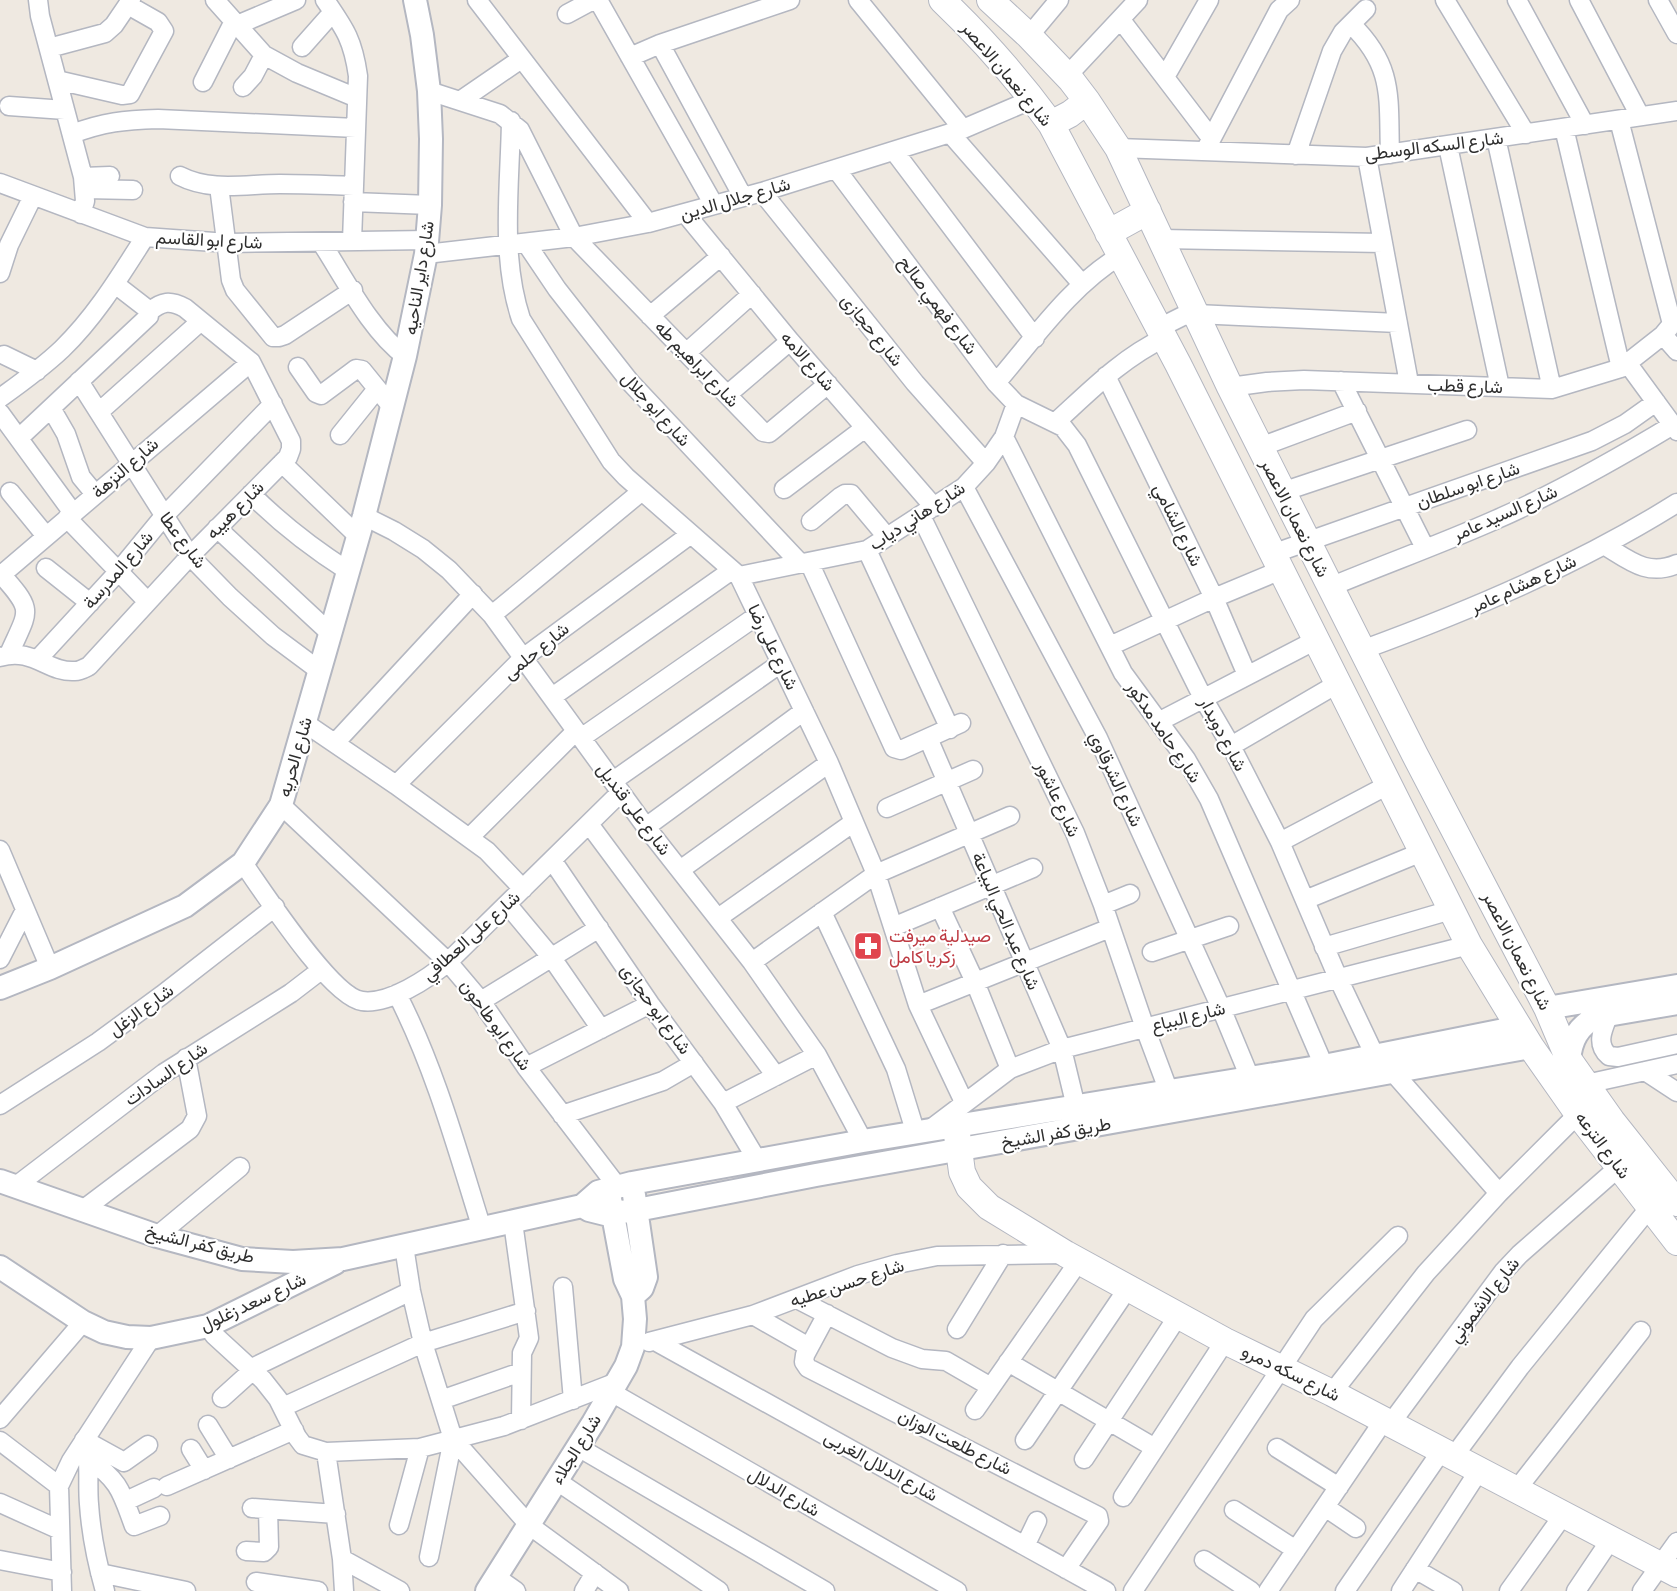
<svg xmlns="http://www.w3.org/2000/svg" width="1677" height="1591" font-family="'Asap Condensed',Vazirmatn,sans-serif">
<rect width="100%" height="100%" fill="#efe9e1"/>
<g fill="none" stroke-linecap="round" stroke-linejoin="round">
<g stroke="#b4b7c1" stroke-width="21">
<path id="minor" d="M 38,0 L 40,16 L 83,177 L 85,201 L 81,214
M 215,0 L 264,55 L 297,73 L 357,98
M 325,0 C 345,29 353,40 358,76 L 352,241
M 477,0 L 648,223
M 598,0 L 714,205
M 858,0 L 963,129
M 1445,0 L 1526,134
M 1517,0 L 1585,125
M 1579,0 L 1640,116
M 1658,0 L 1677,34
M 567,14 L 593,0
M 1121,20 L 1211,138
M 1351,24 C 1395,67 1388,98 1390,154
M 237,25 L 296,0
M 1029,36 L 1059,0
M 660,44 L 743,197
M 302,47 L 333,12
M 49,48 L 105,33 L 114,25 L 131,0
M 630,57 L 660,44 L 790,0
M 1067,76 L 1138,0
M 1165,77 L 1209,0
M 57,80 L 122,95 L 130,94 L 164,31 L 158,22 L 128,5
M 203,82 L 234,21
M 243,87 L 253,76 L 264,55
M 429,91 L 500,114 L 520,130 L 574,237 L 763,432 L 769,433 L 774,429 L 828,384
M 460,101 L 521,59
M 9,106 L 65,110
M 1619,120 L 1672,324
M 511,121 C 510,186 500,256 521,319 L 611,461 L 626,477 L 739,576 L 829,763 L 876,874 L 918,1005 L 964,1102
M 1564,128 L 1621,368
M 950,133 L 1082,284
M 72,134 C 104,122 124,120 158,119 L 356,128
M 1496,138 L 1552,389
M 1448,146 L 1500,387
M 1118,148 L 1367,157 L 1677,111
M 894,151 L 1035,338
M 1205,151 L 1279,10 L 1290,0
M 1296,155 L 1332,51 L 1343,32 L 1366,9
M 1367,157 L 1409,383
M 836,169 L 996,383 L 1016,404 L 1063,427 L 1077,445 L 1203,698 L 1231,746 L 1280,842 L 1338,978 L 1375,1056
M 180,176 C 211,192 246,184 280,184 C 304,184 329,185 354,186
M 83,177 L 110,176
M 0,183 L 145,237 L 228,243 L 428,240
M 219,186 L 231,280 L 235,290 L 273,337 L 279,337 L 285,335 L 353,290
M 85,189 L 133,190
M 762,192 L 915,383 L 986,463
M 353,202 L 430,205
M 685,213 L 790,341 L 934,507
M 1161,239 L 1383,243
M 321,242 C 345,279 371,331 405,356
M 526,243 L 557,289 L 630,382 L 800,563
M 426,254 L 574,237 L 648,223 L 762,192 L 963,129 L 1033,99
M 0,273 L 9,245 L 33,196
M 650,316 L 721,256
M 1159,328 L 1183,316 L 1196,314 L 1398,323
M 1663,335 L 1677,351
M 686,353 L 752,294
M 4,355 L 37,371
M 1628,364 L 1677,431
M 298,367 L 316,393 L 321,395 L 352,372 L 356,369 L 362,370 L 392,407
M 1106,376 L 1214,598 L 1247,675
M 79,381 L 190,556 L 230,597 L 273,636 L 320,671
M 1341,381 L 1425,548
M 996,383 C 1033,340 1072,284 1120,256
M 1230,387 L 1267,382 L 1304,380 L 1552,389 L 1621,368 L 1663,335 L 1677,318
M 727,395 L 790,341
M 0,398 C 21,383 43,367 62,349 C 96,316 120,276 145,237
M 51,408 L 66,434 L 81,477 L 95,494
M 99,412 L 201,321
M 0,413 L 73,513
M 1056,422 C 1090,391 1122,358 1164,338
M 340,435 L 377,389
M 1004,437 L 1123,673 L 1186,759 L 1209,799 L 1324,1066
M 19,438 L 149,316 L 149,312 L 146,308 L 115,284
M 1260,447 L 1357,411
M 282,463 L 358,536
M 964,487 L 1098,738 L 1221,1008 L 1250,1078
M 784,489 L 865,428
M 10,492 L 46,536
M 1282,492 L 1467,430
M 251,494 C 281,524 312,548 348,571
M 364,516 L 394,531 L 423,549 L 449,570 L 492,615 L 646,827 L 752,962 L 817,1055 L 863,1141
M 921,516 L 1075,833 L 1103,905 L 1145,1028 L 1169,1092
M 67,518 L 147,601
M 811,521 L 840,497 L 845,494 L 851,494 L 887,537
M 217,528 L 330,633
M 1604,545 C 1629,560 1647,577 1677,564
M 867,550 L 950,729
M 1272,554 L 1592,441 L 1625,424 L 1656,402
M 809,562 L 894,748 L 901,750 L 961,723
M 46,568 L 90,603
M 0,573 C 35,612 29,609 9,654
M 0,576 L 251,362
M 739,576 L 867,550 L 964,487 L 986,463 L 1004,437 L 1016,404
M 1330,587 C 1385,564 1441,544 1495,520 C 1557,493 1615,460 1673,425
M 492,615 L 642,491
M 1110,646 L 1214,598 L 1281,570
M 1362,650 C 1471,610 1578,565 1677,503
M 0,657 C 33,647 48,673 75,671 C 80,671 85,668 89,666 L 190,556 L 288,457 L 291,449 L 291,441 L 251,362 L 185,308 C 170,300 162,301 149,312
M 38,659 L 118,572 L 164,516 L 273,404
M 552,697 L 732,570
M 1160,721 L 1316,640
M 305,723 L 396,785 L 487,851 L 523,889
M 581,738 L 758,615
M 928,738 L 1062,1049 L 1076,1107
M 335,743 L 473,594
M 1231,746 L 1337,684
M 613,781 L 781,663
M 396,785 L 523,658 L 691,534
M 281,805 L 448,962 L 481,1001 L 526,1067 L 617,1186
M 887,808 L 973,770
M 589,824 L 776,1076
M 646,827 L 804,711
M 469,838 L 576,731
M 1280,842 L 1388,785
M 0,850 L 50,968
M 552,860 L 650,1004 L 723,1103 L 757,1160
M 243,863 C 263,891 331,997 362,1001 C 389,1005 429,978 448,962 L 621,792
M 680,870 L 829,763
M 1305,900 L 1422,852
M 507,904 L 552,958 L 601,1029
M 1103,905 L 1130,894
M 940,907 L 975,982 L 1010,1069
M 822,912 L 896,1069 L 916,1134
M 718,918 L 854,822
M 893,927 L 1033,868
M 1324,947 L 1451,910
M 1152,952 L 1229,926
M 0,959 L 25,910
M 752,962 L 876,874 L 1010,816
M 397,994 C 435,1068 457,1149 482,1229
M 481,1001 L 599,928
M 918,1005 L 1110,928
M 1609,1014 C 1603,1029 1595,1044 1609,1056 L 1618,1057 L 1677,1044
M 526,1067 L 650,1004
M 1392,1071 L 1499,1193
M 1645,1071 L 1677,1092
M 1586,1084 L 1677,1064
M 723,1103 L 817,1055
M 0,1105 L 98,1042 L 162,995 L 275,907
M 562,1115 L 663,1081 L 694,1063
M 928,1131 L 1010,1069 L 1062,1049 L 1469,945
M 16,1186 L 164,1073 L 291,993 L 321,970
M 84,1209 L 190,1129 L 197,1116 L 186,1058
M 513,1222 L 529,1338 L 522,1353 L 521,1420
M 157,1236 L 240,1167
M 404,1246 L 411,1291 L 423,1343 L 453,1439 L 529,1525 L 619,1591
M 563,1287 L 573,1400
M 797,1299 L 892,1348 L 922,1359 L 946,1361 L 991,1387
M 827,1314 L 805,1355 L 804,1362 L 808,1368 L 1098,1516 L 1099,1521 L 1066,1569
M 753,1315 L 809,1347
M 208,1326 L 214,1335 L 263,1380 L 278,1399 L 297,1437 L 303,1445 L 326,1452 L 420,1448 L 504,1426 L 617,1382
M 957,1329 L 1003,1254
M 655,1341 L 1106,1591
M 649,1342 L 753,1315 L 858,1275 L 897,1264 L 937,1256 L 1065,1254
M 1008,1362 L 1155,1448
M 252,1368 L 411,1291
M 611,1392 L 957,1591
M 1332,1393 L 1426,1273 L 1499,1193 L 1578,1114
M 222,1398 L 253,1370
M 441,1400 L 521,1372
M 283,1407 L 423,1343 L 526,1311
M 975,1410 L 1079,1261
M 0,1419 L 83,1322
M 1391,1423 L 1503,1272 L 1520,1254 L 1619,1167
M 208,1425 L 229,1459
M 84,1440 C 91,1462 87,1482 89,1504 C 91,1534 97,1563 105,1591
M 84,1440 L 124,1462 L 148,1445
M 1025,1440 L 1128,1288
M 0,1441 L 59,1486
M 578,1447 L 825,1591
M 1277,1448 L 1339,1487
M 191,1449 L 204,1470
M 326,1452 L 342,1559 L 344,1591
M 1454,1456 L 1520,1367 L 1650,1207
M 1084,1459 L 1178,1316
M 89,1460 C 120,1480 122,1494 134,1526 L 160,1516
M 557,1481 L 719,1591
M 167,1486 L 294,1430
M 1517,1489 L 1641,1331
M 1123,1497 L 1225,1341
M 126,1501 L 154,1488
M 0,1503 L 60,1530
M 1325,1507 L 1356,1528
M 252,1508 L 336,1514
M 1234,1510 L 1296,1550
M 399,1525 L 420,1448
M 1025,1546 L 1037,1521
M 246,1551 L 264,1552 L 269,1547 L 268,1509
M 429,1557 L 453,1439
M 342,1559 L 400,1591
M 0,1560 L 62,1572
M 1204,1560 L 1251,1591
M 1415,1569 L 1453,1591
M 100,1573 L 186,1591
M 496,1577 L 516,1591
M 256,1582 L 318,1591
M 62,1591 L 59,1486 L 71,1461 L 151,1338
M 584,1591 L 595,1573
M 1133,1591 L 1314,1319 L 1398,1236
M 1268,1591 L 1384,1420
M 1345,1591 L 1442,1450
M 1401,1591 L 1480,1469
M 1509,1591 L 1564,1514
M 1576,1591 L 1611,1539
M 1642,1591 L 1677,1542"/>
</g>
<g stroke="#b4b7c1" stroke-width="26">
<path id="tertiary" d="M 0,988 L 50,968 L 185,906 L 243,863 L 281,805 L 364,516 L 405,356 L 426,254 L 430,205 L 431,139 L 429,91 L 422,35 L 415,0
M 1547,1008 L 1677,986
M 1569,1060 C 1571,1039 1578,1027 1596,1017 L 1677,1003
M 0,1181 L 157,1236 L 242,1259 L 293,1262 L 343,1259 L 582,1206 L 598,1192 L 632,1183 L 863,1141 L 1324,1066 L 1519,1027
M 582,1206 L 589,1210 L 605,1214 L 637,1210 L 816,1175 L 1531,1047
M 0,1267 L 83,1322 L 104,1332 L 127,1337 L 151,1338 L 208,1326 L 335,1263
M 633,1296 L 642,1288 L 646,1277 L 634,1195
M 487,1591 L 593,1423 L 626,1366 L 633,1347 L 635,1319 L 633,1296 L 625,1279 L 610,1199"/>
</g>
<g stroke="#b4b7c1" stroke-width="28">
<path id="secondary" d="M 942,0 C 982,38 1018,79 1051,124 L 1178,364 L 1469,945 L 1531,1047 L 1578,1114 L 1677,1242
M 990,0 L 1029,36 L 1071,80 L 1087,101 L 1118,148 L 1230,387 L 1415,755 L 1547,1008 L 1569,1060 L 1612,1121 L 1677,1203
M 1051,124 L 1070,114 L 1087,101
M 1108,233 L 1148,211
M 956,1127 L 962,1172 L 969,1187 L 989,1207 L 1066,1254 L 1225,1341 L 1332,1393 L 1677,1574"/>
</g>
<use href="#minor" stroke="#fff" stroke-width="18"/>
<use href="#tertiary" stroke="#fff" stroke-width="22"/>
<use href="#secondary" stroke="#fff" stroke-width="26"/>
</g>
<defs>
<g id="pharmacy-square" transform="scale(1.5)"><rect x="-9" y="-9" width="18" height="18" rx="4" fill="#e0444e" stroke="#fff"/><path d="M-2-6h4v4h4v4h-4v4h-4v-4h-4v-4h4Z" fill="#fff"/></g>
</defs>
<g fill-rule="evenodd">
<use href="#pharmacy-square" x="868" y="946"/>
</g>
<g text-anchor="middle" stroke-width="4.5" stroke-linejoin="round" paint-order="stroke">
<g font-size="18" fill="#2e2e2e" stroke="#fff">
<text transform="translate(1007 74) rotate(50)" y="6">شارع نعمان الاعصر</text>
<text transform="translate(1434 146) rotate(-7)" y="6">شارع السكه الوسطى</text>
<text transform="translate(735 199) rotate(-16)" y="6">شارع جلال الدين</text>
<text transform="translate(209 240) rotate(3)" y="6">شارع ابو القاسم</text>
<text transform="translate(419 278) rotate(-81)" y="6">شارع داير الناحيه</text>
<text transform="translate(938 305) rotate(53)" y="6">شارع فهمي صالح</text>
<text transform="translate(872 330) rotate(51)" y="6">شارع حجازى</text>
<text transform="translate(808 361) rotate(49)" y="6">شارع الامه</text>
<text transform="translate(697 364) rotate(46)" y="6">شارع ابراهيم طه</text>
<text transform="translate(1465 386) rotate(2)" y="6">شارع قطب</text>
<text transform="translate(656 409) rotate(48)" y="6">شارع ابو جلال</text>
<text transform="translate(125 468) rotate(-41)" y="6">شارع النزهة</text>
<text transform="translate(1468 485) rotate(-19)" y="6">شارع ابو سلطان</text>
<text transform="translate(235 510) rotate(-45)" y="6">شارع هيبه</text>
<text transform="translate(1505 513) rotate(-24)" y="6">شارع السيد عامر</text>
<text transform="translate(917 516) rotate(-33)" y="6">شارع هاني دياب</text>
<text transform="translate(1295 518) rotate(63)" y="6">شارع نعمان الاعصر</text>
<text transform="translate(1178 525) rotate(64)" y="6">شارع الشامي</text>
<text transform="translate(183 540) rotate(53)" y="6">شارع عطا</text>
<text transform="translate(118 570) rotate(-49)" y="6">شارع المدرسة</text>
<text transform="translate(1523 584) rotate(-25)" y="6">شارع هشام عامر</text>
<text transform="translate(773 647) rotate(64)" y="6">شارع على رضا</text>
<text transform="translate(536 651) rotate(-39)" y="6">شارع حلمى</text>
<text transform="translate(1164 732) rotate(56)" y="6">شارع حامد مدكور</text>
<text transform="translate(1223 734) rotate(62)" y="6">شارع دويدار</text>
<text transform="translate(295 757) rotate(-74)" y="6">شارع الحريه</text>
<text transform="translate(1116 779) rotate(65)" y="6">شارع الشرقاوي</text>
<text transform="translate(1058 799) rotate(65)" y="6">شارع عاشور</text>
<text transform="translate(634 809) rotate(53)" y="6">شارع على قنديل</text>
<text transform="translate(1006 921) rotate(67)" y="6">شارع عبد الحي البياعة</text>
<text transform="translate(471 936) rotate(-42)" y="6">شارع على العطافي</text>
<text transform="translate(1517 951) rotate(63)" y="6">شارع نعمان الاعصر</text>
<text transform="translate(656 1009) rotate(54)" y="6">شارع ابو حجازى</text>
<text transform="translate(141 1010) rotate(-36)" y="6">شارع الزغل</text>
<text transform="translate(1188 1017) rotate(-14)" y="6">شارع البياع</text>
<text transform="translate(496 1025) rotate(54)" y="6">شارع ابو طاحون</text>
<text transform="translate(166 1074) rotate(-35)" y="6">شارع السادات</text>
<text transform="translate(1056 1133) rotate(-10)" y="6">طريق كفر الشيخ</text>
<text transform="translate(1603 1145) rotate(53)" y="6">شارع الترعه</text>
<text transform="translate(200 1244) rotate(14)" y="6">طريق كفر الشيخ</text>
<text transform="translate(847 1283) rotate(-18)" y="6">شارع حسن عطيه</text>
<text transform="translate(1484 1300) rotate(-52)" y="6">شارع الاشموني</text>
<text transform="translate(253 1302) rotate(-25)" y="6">شارع سعد زغلول</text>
<text transform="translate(1291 1373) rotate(26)" y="6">شارع سكه دمرو</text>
<text transform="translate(955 1442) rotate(27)" y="6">شارع طلعت الوزان</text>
<text transform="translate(576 1449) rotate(-58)" y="6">شارع الجلاء</text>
<text transform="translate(881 1466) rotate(29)" y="6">شارع الدلال الغربى</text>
<text transform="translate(784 1492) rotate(30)" y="6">شارع الدلال</text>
</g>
<g font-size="18" fill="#be3a42" stroke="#fff" text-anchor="start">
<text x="889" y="942">صيدلية ميرفت<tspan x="889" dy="21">زكريا كامل</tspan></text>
</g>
</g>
</svg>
